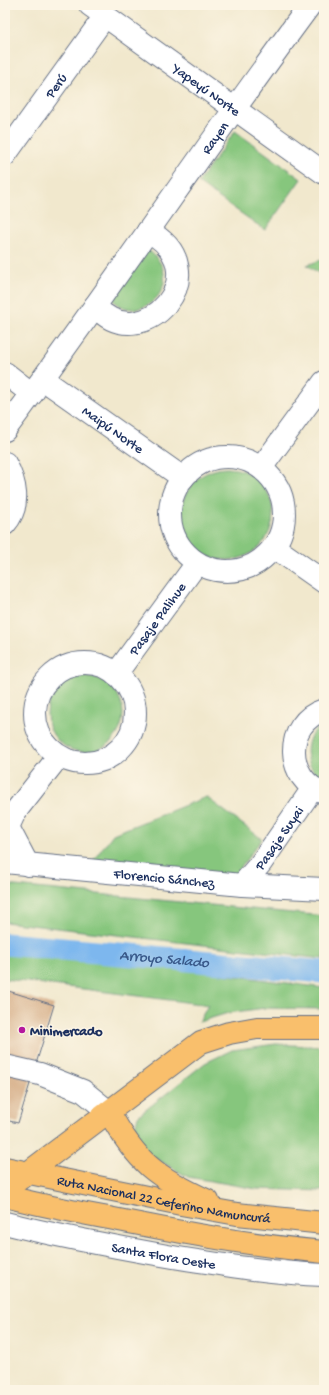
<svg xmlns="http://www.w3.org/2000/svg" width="329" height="1395" font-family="'Gochi Hand',sans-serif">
<rect width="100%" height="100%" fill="#fcf5e5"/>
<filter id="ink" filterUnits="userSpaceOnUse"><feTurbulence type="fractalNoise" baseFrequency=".025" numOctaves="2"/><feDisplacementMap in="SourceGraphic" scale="8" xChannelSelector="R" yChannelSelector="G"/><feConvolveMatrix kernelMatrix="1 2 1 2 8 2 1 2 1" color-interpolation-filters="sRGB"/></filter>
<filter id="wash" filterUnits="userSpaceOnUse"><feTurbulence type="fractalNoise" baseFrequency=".012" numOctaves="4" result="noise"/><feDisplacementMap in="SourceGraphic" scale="16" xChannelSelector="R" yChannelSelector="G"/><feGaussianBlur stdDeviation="0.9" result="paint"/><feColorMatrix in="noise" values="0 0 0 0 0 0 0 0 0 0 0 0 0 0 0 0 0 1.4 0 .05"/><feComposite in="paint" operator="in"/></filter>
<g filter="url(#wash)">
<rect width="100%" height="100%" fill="#f1e8cd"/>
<path fill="#86c67d" stroke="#507a6e" d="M 235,131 L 301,179 L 265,230 L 198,183 Z
M 148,250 C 190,281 141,329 113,300 Z
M 324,259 L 324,277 L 307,265 Z
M181 514a46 46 0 1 1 92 0a46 46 0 1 1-92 0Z
M47 714a38 38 0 1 1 76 0a38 38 0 1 1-76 0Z
M 324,724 L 324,780 C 302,769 301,734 324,724 Z
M 206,797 L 262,839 L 234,876 L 92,862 L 113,834 Z
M 5,885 L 324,916 L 324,959 L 5,922 Z
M 5,953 L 171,967 L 324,988 L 324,1009 L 265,1008 L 228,1013 L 199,1022 L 208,1005 L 5,979 Z
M 276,1044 L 324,1047 L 324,1191 L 257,1189 L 188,1177 L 148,1154 L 133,1136 L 138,1116 L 205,1063 L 232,1050 Z"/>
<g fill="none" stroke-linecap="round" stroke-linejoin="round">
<path stroke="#7db7ee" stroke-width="23" id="s1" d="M 5,944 L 324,972"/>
</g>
<g id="blocks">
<path fill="#cfa177" d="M 5,990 L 54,1005 L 18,1123 L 5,1120 Z"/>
</g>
</g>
<g filter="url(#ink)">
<use href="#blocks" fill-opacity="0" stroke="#667085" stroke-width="1"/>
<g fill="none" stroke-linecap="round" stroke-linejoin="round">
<g stroke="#667085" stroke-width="24">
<g id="minor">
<path id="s2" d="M 90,5 L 324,173"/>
<path id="s3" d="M 5,155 L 105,16"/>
<path d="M 95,306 C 142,360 222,271 148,231"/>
<path d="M 5,373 L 32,394"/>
<path id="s4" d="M 44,380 L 183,478"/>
<path id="s5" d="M 5,430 C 109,291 206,145 310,5"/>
<circle cx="227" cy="514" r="57"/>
<path d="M 5,463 C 16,482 21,506 5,524"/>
<path d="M 261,468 L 324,382"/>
<path d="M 274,547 L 324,582"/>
<circle cx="85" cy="713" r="50"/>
<path id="s6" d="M 116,674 L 197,563"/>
<path d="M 324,710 C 283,723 285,780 324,793"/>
<path d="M 5,825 L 8,827 L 28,865"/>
<path d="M 8,827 L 15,812 L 59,756"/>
<path id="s7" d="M 5,862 L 242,885 L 324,889"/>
<path id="s8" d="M 242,885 L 261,863 L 313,788"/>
<path d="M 5,1066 L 40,1074 L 83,1091 L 109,1112"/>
<path id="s9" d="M 5,1223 C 60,1237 116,1247 173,1257 C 223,1265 273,1273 324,1275"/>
</g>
</g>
<g stroke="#667085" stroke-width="24">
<g id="highway">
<path d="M 109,1112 C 137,1163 156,1177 208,1201"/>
<path id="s10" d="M 5,1168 L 181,1204 L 237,1214 L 324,1223"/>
<path d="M 5,1190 L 201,1042 L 229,1033 L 257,1028 L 324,1028"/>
<path d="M 5,1196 C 46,1207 88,1214 129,1222 C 194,1235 258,1246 324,1252"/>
</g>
</g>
<use href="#minor" stroke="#fff" stroke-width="22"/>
<use href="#highway" stroke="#f9bf6c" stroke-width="22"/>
</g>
</g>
<circle fill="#b5179e" stroke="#fcf5e5" stroke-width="1.5" cx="22" cy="1030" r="4"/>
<g text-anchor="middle" stroke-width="3" stroke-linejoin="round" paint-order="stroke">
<g font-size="14" fill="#1b2f5e" stroke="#fcf5e5">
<text dy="5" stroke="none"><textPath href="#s3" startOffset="86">Perú</textPath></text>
<text dy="5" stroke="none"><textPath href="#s2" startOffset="144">Yapeyú Norte</textPath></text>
<text dy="5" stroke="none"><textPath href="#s5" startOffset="360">Rayen</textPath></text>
<text dy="5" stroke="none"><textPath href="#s4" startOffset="85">Maipú Norte</textPath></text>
<text dy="5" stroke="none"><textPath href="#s6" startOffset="69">Pasaje Palihue</textPath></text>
<text dy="5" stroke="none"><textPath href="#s8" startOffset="60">Pasaje Suyai</textPath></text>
<text dy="5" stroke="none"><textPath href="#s7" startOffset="160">Florencio Sánchez</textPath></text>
<text dy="5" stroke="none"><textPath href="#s10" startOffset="162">Ruta Nacional 22 Ceferino Namuncurá</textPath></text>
<text dy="5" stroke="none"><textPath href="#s9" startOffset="162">Santa Flora Oeste</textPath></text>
</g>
<g font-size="14" font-weight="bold" fill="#1b2f5e" stroke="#fcf5e5" text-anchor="start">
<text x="30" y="1035">Minimercado</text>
</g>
<g font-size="15" font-style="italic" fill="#385889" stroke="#fcf5e5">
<text dy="5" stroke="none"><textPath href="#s1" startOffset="160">Arroyo Salado</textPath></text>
</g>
</g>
<rect width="329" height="1395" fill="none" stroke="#fcf5e5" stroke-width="20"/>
</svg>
